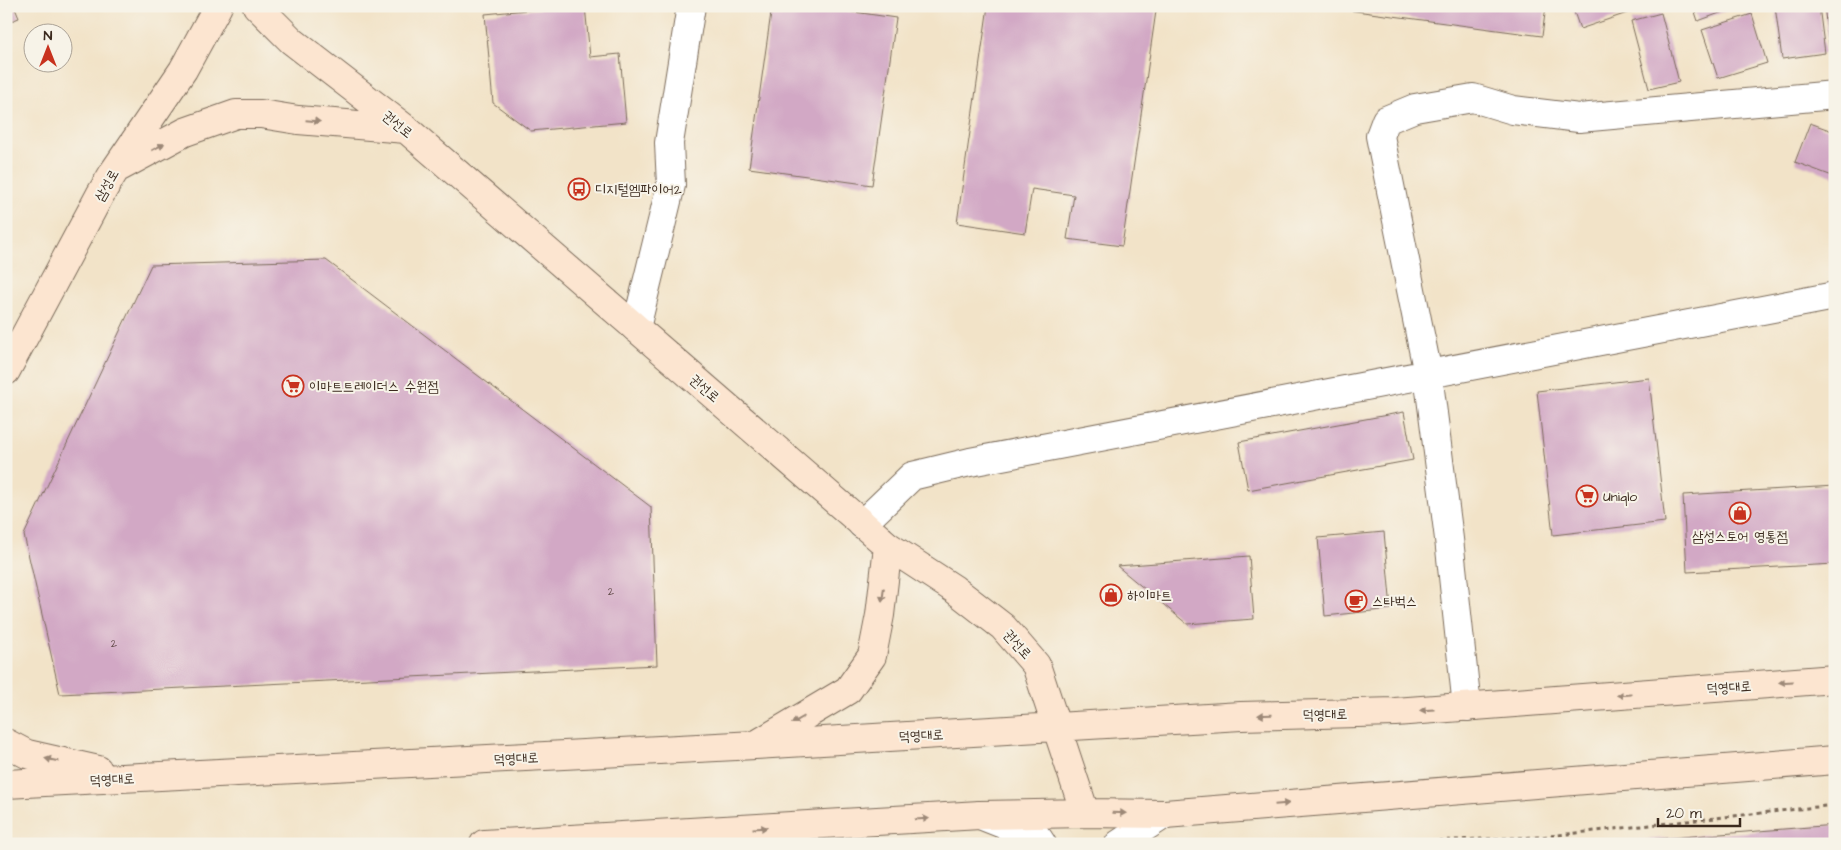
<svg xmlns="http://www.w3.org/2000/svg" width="1841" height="850" font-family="'Architects Daughter','Poor Story',sans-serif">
<rect width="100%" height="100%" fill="#f7f3e8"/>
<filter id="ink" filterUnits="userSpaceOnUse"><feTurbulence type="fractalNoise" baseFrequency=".02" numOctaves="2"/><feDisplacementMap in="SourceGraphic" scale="10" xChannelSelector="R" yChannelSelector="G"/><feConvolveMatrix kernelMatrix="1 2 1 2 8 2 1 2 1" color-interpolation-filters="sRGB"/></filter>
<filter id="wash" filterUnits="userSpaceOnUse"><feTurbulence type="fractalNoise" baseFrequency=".0096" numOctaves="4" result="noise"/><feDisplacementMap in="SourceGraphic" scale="20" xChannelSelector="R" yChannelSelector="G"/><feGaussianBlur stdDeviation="1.12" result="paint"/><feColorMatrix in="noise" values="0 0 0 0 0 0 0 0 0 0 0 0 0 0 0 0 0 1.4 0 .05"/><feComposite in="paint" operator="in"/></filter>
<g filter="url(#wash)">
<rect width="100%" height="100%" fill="#f2e3c8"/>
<g id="blocks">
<path fill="#d2a8c5" d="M 6,6 L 14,6 L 19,18 L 6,23 Z
M 569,6 L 585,6 L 590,57 L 620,54 L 626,122 L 531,131 L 493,103 L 485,14 Z
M 772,6 L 812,6 L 896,18 L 872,185 L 749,168 Z
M 988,6 L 1124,6 L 1156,11 L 1122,246 L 1067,239 L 1074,195 L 1032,189 L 1025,233 L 957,223 Z
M 1333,6 L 1546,6 L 1542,36 L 1333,8 Z
M 1572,6 L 1634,6 L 1636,10 L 1580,29 Z
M 1693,6 L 1739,6 L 1698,21 Z
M 1775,6 L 1819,6 L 1825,53 L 1782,59 Z
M 1824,6 L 1835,6 L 1835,52 L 1830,53 Z
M 1661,13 L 1679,82 L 1649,89 L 1631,21 Z
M 1752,14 L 1767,63 L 1718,78 L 1702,30 Z
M 1810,123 L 1835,132 L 1835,177 L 1795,162 Z
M 326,260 L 651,507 L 657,665 L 60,694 L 24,535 L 151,265 Z
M 1649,378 L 1665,522 L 1553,535 L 1537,391 Z
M 1404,412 L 1413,460 L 1248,490 L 1239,442 Z
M 1835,486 L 1835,564 L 1687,572 L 1683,495 Z
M 1384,532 L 1391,609 L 1325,616 L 1318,538 Z
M 1249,556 L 1254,619 L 1187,624 L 1117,566 Z
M 1835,825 L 1835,844 L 1618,844 L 1618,842 Z"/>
</g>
</g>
<g filter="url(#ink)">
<use href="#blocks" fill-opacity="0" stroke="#7b6b5a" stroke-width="1"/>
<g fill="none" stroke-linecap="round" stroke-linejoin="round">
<g stroke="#7b6b5a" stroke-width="30">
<path id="street" d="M 636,328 L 671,185 L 669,143 L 691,6
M 862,524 L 912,476 L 970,462 L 1835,296
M 1467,707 L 1449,539 L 1428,374 L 1380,136 L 1386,120 L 1415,108 L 1473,98 L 1513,110 L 1579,118 L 1835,95
M 980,815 L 1038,838 L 1042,844
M 1119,844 L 1165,814"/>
</g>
<g stroke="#7b6b5a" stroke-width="30">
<path id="secondary" d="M 257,6 L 292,41 L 406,129 L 888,546 L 954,589 L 1003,627 L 1036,665 L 1085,813
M 118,168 L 185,132 L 236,114 L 261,114 L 298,120 L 406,129
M 6,371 L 100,195 L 115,170 L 183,70 L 218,6
M 6,743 L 27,754 L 98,770
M 759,743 L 848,690 L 872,656 L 880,615 L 888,546
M 6,784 L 755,745 L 1241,716 L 1395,712 L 1835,679
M 484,844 L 980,815 L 1085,813 L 1165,814 L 1835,760"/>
</g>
<path stroke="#7b6b5a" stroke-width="3" stroke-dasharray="4 4" stroke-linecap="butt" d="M 1343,844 L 1540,837 L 1835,805"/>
<use href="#street" stroke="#fff" stroke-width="28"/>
<use href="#secondary" stroke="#fce5d0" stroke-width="28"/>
</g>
<defs><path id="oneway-solid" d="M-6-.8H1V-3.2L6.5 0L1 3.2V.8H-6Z" transform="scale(1.25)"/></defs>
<g fill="#9c8877">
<use href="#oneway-solid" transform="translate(313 121) rotate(5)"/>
<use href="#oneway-solid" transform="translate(158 147) rotate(-28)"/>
<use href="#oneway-solid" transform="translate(883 595) rotate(97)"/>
<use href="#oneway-solid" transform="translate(1786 682) rotate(176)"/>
<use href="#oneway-solid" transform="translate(1624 695) rotate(176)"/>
<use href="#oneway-solid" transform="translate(1427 710) rotate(176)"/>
<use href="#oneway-solid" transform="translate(1265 715) rotate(179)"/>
<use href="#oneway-solid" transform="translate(798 720) rotate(150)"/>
<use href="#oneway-solid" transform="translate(52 760) rotate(-168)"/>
<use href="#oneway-solid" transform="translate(1282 804) rotate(-5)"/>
<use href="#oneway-solid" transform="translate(1119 813) rotate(1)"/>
<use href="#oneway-solid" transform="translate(922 819) rotate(-3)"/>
<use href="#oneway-solid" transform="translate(760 828) rotate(-3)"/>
</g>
</g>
<defs>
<g id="bus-ring" transform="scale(1.125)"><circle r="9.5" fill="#f7f3e8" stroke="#c8321e" stroke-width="1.5"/><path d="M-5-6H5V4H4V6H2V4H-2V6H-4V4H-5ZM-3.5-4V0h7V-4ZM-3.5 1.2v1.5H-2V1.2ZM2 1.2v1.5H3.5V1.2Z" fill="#c8321e"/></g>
<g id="supermarket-ring" transform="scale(1.125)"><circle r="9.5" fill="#f7f3e8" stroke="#c8321e" stroke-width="1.5"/><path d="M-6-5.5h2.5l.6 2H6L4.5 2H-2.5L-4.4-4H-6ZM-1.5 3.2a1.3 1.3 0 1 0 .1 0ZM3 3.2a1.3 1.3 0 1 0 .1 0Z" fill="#c8321e"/></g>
<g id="shop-ring" transform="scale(1.125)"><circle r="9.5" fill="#f7f3e8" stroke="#c8321e" stroke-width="1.5"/><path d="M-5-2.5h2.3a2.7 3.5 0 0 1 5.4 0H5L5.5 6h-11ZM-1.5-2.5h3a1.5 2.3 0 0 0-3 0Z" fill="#c8321e"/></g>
<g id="cafe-ring" transform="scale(1.125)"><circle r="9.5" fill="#f7f3e8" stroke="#c8321e" stroke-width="1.5"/><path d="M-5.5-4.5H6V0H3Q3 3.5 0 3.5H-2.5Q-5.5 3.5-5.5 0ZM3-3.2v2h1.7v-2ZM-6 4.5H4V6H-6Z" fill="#c8321e"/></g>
</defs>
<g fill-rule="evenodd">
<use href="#bus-ring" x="579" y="189"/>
<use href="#supermarket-ring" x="293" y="386"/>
<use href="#supermarket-ring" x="1587" y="496"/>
<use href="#shop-ring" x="1740" y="513"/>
<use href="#shop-ring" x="1111" y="595"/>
<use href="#cafe-ring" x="1356" y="601"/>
</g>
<g text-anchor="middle" stroke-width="4" stroke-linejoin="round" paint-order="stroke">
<g font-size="11" fill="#614a48">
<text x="611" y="595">2</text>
<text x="114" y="647">2</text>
</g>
<g font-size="14" fill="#3b2a1e" stroke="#f7f3e8">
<text transform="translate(398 124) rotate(39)" y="5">권선로</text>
<text transform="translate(106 185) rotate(-60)" y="5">삼성로</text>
<text transform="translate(705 388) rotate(41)" y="5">권선로</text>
<text transform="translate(1018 644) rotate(48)" y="5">권선로</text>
<text transform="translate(1729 687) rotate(-4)" y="5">덕영대로</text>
<text transform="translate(1325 714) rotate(-1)" y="5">덕영대로</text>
<text transform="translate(921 735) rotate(-3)" y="5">덕영대로</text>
<text transform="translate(516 758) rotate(-3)" y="5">덕영대로</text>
<text transform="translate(112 779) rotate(-3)" y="5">덕영대로</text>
</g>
<g font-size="14" fill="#3b2a1e" stroke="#f7f3e8" text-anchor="start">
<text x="595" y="194">디지털엠파이어2</text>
<text x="309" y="391">이마트트레이더스 수원점</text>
<text x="1603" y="501">Uniqlo</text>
<text x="1740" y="541" text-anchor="middle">삼성스토어 영통점</text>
<text x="1127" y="600">하이마트</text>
<text x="1372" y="606">스타벅스</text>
</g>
</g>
<rect width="1841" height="850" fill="none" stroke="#f7f3e8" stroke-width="25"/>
<g transform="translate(48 48)"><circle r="24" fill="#f7f3e8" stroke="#aca397"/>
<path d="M0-4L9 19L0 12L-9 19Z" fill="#c8321e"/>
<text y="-8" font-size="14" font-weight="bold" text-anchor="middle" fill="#3b2a1e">N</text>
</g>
<path d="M1658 818v8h82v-8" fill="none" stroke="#3b2a1e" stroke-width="2.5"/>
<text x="1666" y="818" font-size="15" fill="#3b2a1e" stroke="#f7f3e8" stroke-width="4" paint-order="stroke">20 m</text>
</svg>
